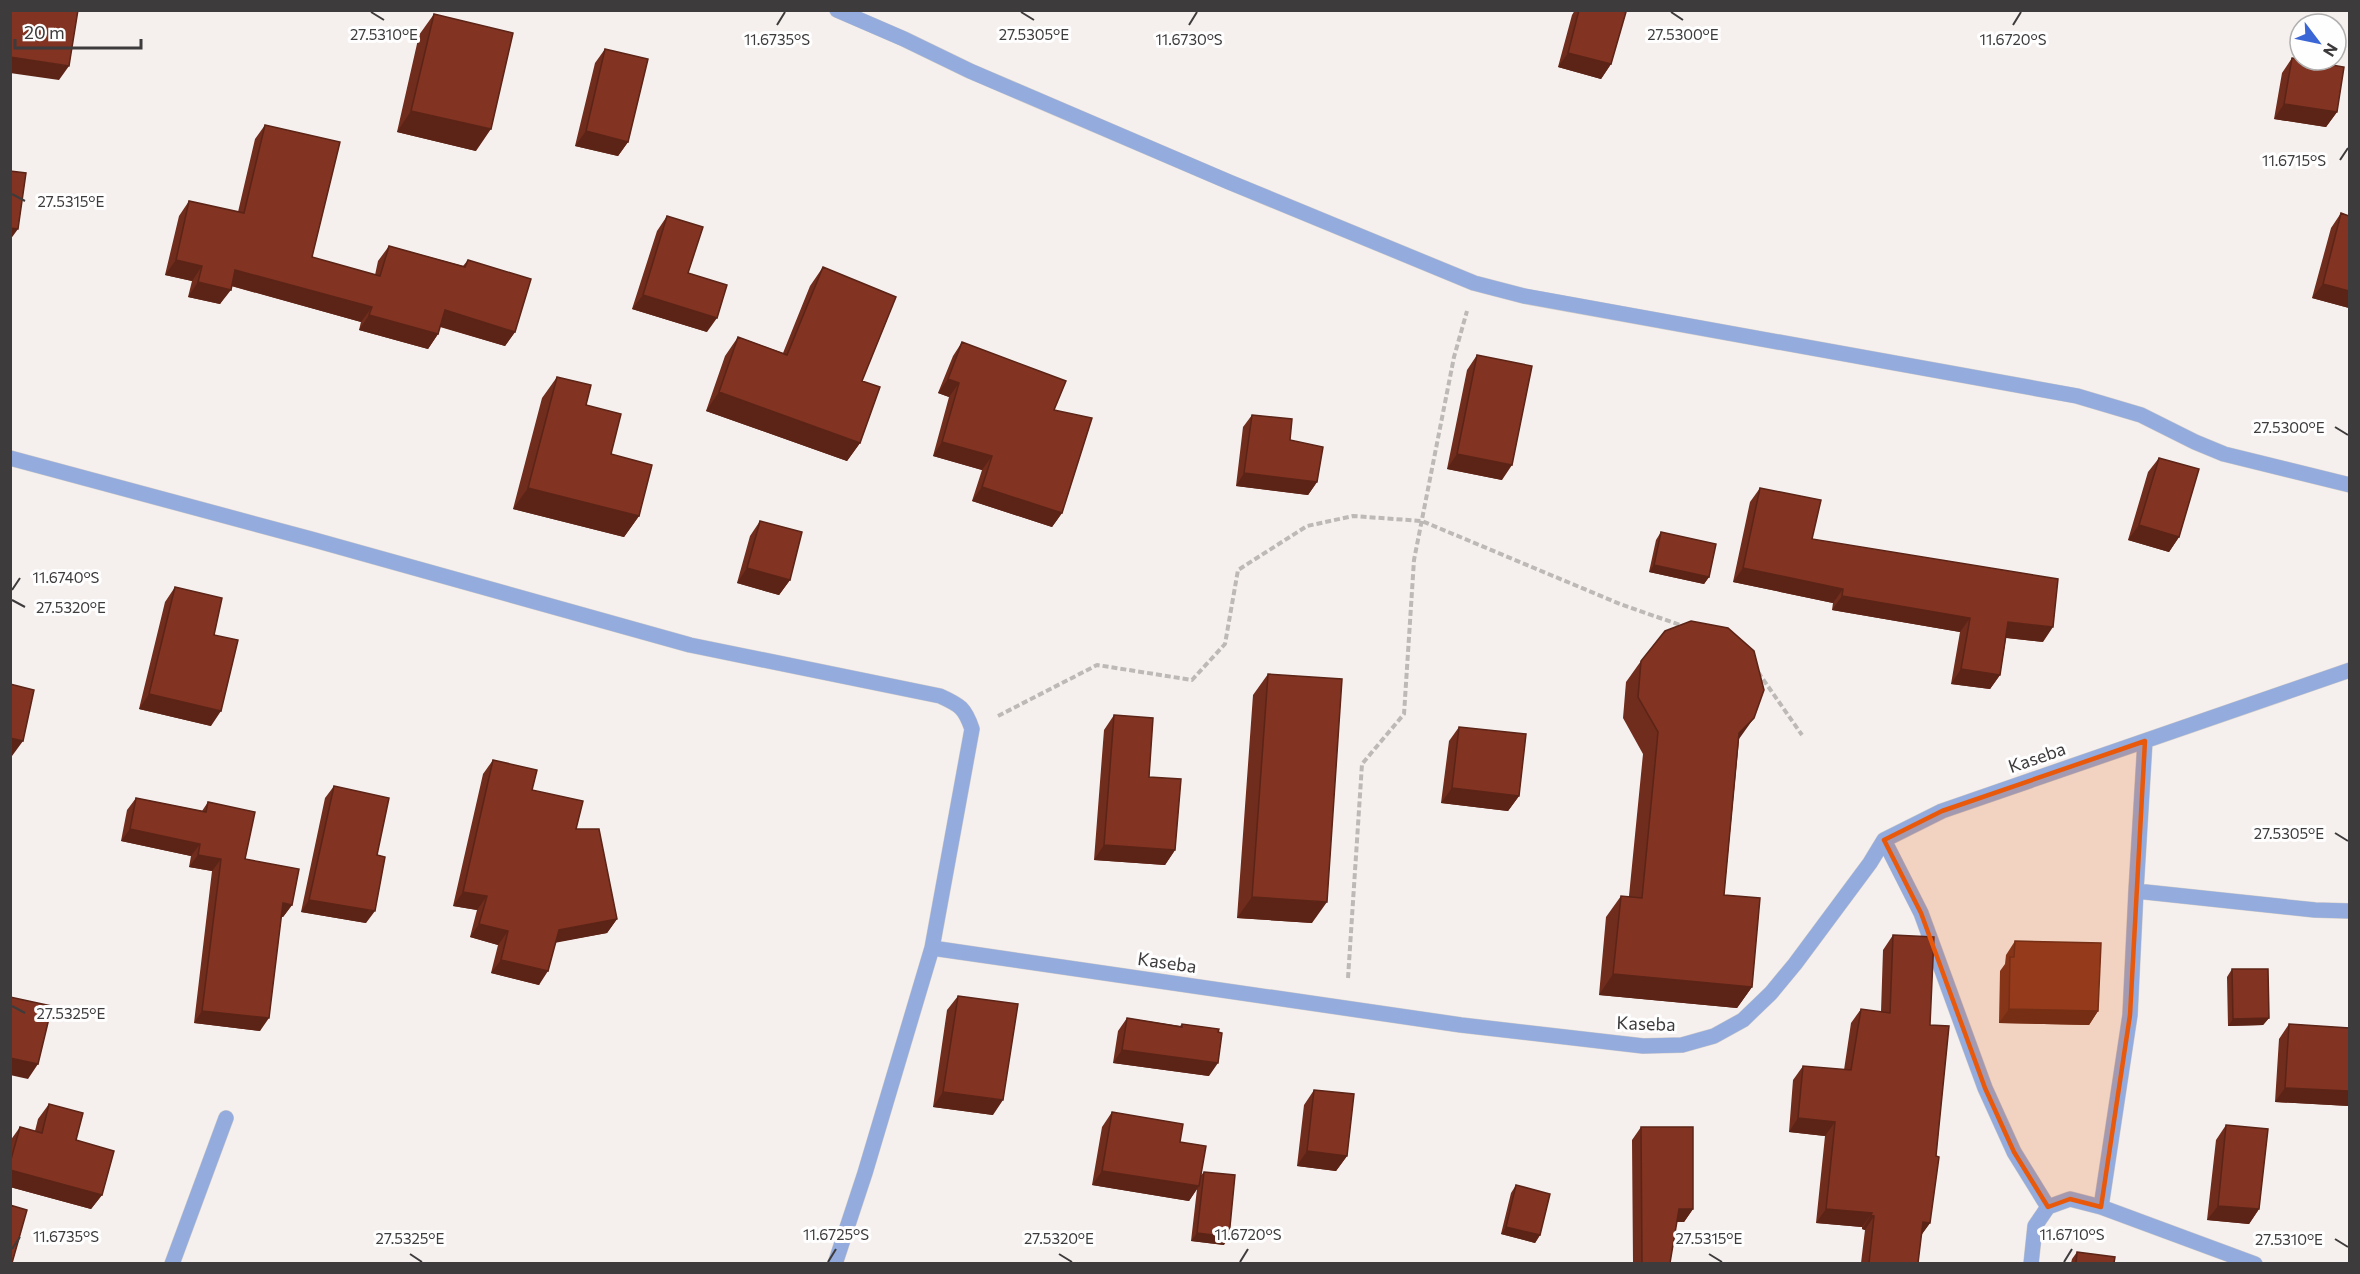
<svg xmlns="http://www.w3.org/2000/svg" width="2360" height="1274" font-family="Commissioner,sans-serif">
<rect width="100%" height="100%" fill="#f5f0ee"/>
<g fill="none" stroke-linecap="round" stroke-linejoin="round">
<g stroke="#d0ccca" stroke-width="16">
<path id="street" d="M 837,10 L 904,39 L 970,71 L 1229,182 L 1474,283 L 1524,296 L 2077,396 L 2141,415 L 2195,442 L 2224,454 L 2350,485
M 10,458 L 311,539 L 690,645 L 940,696 C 960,705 965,708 972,729 L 932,948 L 865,1173 L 835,1264
M 2145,741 L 2136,891 L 2315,910 L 2350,911
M 1884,840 L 1921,913 L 1985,1088 L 2014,1152 L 2048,1207
M 932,948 L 1461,1025 L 1643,1046 L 1682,1045 L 1714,1036 L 1743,1020 L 1771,993 L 1795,964 L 1870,863 L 1884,840 L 1942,811 L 2350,670
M 2048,1207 L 2070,1199 L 2101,1207 L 2255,1264
M 2101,1207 L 2130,1015 L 2136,891
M 172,1264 L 226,1118
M 2031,1264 L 2035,1226 L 2048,1207"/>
</g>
<path stroke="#bdb9b7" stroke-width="4" stroke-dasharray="6 3" stroke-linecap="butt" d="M 1758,672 L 1802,735
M 998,716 L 1097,665 L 1192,680 L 1225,644 L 1238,570 L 1307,526 L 1353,516 L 1422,521 L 1620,604 L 1683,626
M 1348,978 L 1362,764 L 1404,714 L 1414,560 L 1454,357 L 1467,311"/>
<use href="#street" stroke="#93abdd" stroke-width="15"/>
</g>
<path fill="#702c1c" d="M 1575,10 L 1619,10 L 1611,64 L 1601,79 L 1558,67 L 1572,15 Z
M 434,14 L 476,151 L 397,132 L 419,35 Z
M 605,49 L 628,142 L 618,156 L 575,146 L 595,63 Z
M 2292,58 L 2337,112 L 2326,127 L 2274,119 L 2282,73 Z
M 265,125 L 312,257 L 375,275 L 378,261 L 389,246 L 463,266 L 468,260 L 515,332 L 505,346 L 440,327 L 438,334 L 428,349 L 359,330 L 361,322 L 231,286 L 220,304 L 188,297 L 192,281 L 165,275 L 179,216 L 189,201 L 238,212 L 255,139 Z
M 2341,213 L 2349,216 L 2349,308 L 2312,298 L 2331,228 Z
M 667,216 L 688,273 L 707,332 L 632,309 L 657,231 Z
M 823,267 L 862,381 L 860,443 L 847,461 L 706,411 L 725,356 L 738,337 L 783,353 L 810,286 Z
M 962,342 L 1054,410 L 1062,513 L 1052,527 L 972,501 L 982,470 L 933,456 L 949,397 L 938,393 L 953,356 Z
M 1477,355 L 1502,480 L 1447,469 L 1467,370 Z
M 557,377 L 586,405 L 611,454 L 639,516 L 624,537 L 513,509 L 542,398 Z
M 1252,415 L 1290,440 L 1317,482 L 1308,495 L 1236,486 L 1243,427 Z
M 2159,458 L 2179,537 L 2169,552 L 2128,540 L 2148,472 Z
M 1760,488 L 1812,539 L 2043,642 L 2006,638 L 2000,675 L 1990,689 L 1951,684 L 1960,632 L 1832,610 L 1833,603 L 1733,582 L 1750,502 Z
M 760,521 L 790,580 L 779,595 L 737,583 L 750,536 Z
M 1661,532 L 1709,577 L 1704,584 L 1649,572 L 1656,540 Z
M 175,587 L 214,635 L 211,726 L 139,709 L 165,602 Z
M 1641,661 L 1739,740 L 1724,895 L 1752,987 L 1737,1008 L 1599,995 L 1606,917 L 1621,896 L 1629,896 L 1643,754 L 1623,718 L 1626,682 Z
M 1268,674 L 1312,923 L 1237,918 L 1253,695 Z
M 1114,715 L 1175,850 L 1165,865 L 1094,860 L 1104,730 Z
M 1459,727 L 1519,796 L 1508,811 L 1441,803 L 1449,741 Z
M 493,760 L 532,790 L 576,829 L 617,919 L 607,933 L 556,942 L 539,985 L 491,973 L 498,945 L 470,937 L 477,910 L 453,906 L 483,774 Z
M 334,786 L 377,855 L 366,923 L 301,912 L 325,798 Z
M 136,798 L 202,811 L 208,802 L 245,859 L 292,905 L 283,917 L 281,917 L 260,1031 L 194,1023 L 212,871 L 189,867 L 191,856 L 121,841 L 127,810 Z
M 1893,935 L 1930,1025 L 1930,1223 L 1921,1235 L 1918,1263 L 1861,1263 L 1865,1230 L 1862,1229 L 1862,1227 L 1816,1223 L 1825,1136 L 1789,1132 L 1793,1080 L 1803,1066 L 1844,1070 L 1851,1023 L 1861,1009 L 1881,1012 L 1883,950 Z
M 2015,941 L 2098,1011 L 2089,1025 L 1999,1023 L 2000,971 L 2005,964 L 2006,955 Z
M 2232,969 L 2269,1018 L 2263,1025 L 2228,1026 L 2227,977 Z
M 958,996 L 993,1115 L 933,1107 L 947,1010 Z
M 1127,1018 L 1180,1026 L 1182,1024 L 1209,1076 L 1113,1063 L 1118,1031 Z
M 2289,1024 L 2349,1028 L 2349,1106 L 2275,1102 L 2279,1039 Z
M 1314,1090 L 1347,1156 L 1336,1171 L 1297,1166 L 1304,1105 Z
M 49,1104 L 76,1140 L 102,1195 L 91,1209 L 10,1187 L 10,1141 L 20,1127 L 35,1131 L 38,1119 Z
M 1112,1112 L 1180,1142 L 1201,1175 L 1204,1172 L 1224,1245 L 1191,1241 L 1197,1189 L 1189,1201 L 1092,1185 L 1102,1127 Z
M 2226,1125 L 2259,1209 L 2249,1224 L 2207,1220 L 2216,1140 Z
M 1641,1127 L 1693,1209 L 1684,1222 L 1677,1222 L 1670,1263 L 1633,1263 L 1632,1140 Z
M 1516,1185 L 1540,1235 L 1535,1243 L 1501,1234 L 1511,1193 Z
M 2077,1252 L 2114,1263 L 2071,1263 L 2072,1259 Z"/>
<path fill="#5b2417" d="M 1568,53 L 1611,64 L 1601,79 L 1558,67 Z
M 10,57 L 69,66 L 59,80 L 10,73 Z
M 2284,104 L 2337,112 L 2326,127 L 2274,119 Z
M 411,111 L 491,129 L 476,151 L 397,132 Z
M 586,131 L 628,142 L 618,156 L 575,146 Z
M 10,228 L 18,229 L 10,240 Z
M 176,260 L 202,266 L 192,281 L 165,275 Z
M 235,270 L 372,307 L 361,322 L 225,284 Z
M 198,282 L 231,290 L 220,304 L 188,297 Z
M 2323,284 L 2349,291 L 2349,308 L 2312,298 Z
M 643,295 L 717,318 L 707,332 L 632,309 Z
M 445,310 L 515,332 L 505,346 L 435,325 Z
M 369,315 L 438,334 L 428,349 L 359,330 Z
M 948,379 L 959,383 L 949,397 L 938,393 Z
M 719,392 L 860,443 L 847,461 L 706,411 Z
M 942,442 L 992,456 L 982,470 L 933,456 Z
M 1457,454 L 1512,465 L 1502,480 L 1447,469 Z
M 1244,473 L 1317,482 L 1308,495 L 1236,486 Z
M 982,487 L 1062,513 L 1052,527 L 972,501 Z
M 528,488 L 639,516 L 624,537 L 513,509 Z
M 2139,525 L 2179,537 L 2169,552 L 2128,540 Z
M 1654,565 L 1709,577 L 1704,584 L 1649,572 Z
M 747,568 L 790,580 L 779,595 L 737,583 Z
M 1743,568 L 1843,589 L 1833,603 L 1733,582 Z
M 1842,596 L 1970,618 L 1960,632 L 1832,610 Z
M 2008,622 L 2053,627 L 2043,642 L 1999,637 Z
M 1961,669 L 2000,675 L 1990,689 L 1951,684 Z
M 149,694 L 221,711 L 211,726 L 139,709 Z
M 1754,718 L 1739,739 L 1739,733 Z
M 10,738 L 23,741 L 12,756 L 10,755 Z
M 1452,788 L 1519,796 L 1508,811 L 1441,803 Z
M 130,829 L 200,844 L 191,856 L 121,841 Z
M 1104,845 L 1175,850 L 1165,865 L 1094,860 Z
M 198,855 L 221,859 L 212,871 L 189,867 Z
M 463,892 L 487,896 L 477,910 L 453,906 Z
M 1252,897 L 1327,902 L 1312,923 L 1237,918 Z
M 309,900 L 375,911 L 366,923 L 301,912 Z
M 283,903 L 292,905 L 283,917 L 274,915 Z
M 617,919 L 607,933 L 549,944 L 559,930 Z
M 479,924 L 508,931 L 498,945 L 470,937 Z
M 501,960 L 548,971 L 539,985 L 491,973 Z
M 1613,974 L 1752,987 L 1737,1008 L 1599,995 Z
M 2009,1009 L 2098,1011 L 2089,1025 L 1999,1023 Z
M 202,1011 L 269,1018 L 260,1031 L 194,1023 Z
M 2269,1018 L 2263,1025 L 2228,1026 L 2233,1019 Z
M 1122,1050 L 1218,1063 L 1209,1076 L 1113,1063 Z
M 10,1058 L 38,1064 L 28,1079 L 10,1075 Z
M 2285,1088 L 2349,1091 L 2349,1106 L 2275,1102 Z
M 943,1092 L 1003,1100 L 993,1115 L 933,1107 Z
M 1798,1118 L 1835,1122 L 1825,1136 L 1789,1132 Z
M 1307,1151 L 1347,1156 L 1336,1171 L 1297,1166 Z
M 10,1170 L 102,1195 L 91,1209 L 10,1187 Z
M 1102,1171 L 1199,1186 L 1189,1201 L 1092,1185 Z
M 2218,1206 L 2259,1209 L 2249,1224 L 2207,1220 Z
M 1679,1209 L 1693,1209 L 1684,1222 L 1669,1222 Z
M 1826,1209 L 1872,1213 L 1862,1227 L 1816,1223 Z
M 1871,1215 L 1874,1216 L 1865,1230 L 1862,1229 Z
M 1923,1222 L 1930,1223 L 1920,1237 Z
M 1506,1227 L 1540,1235 L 1535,1243 L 1501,1234 Z
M 1197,1233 L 1229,1237 L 1224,1245 L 1191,1241 Z"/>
<path fill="#823321" stroke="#5b2417" stroke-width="1.5" d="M 10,10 L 78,10 L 69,66 L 10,57 Z
M 1579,10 L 1619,10 L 1626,12 L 1611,64 L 1568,53 Z
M 434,14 L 513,33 L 491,129 L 411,111 Z
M 605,49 L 648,59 L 628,142 L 586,131 Z
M 2292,58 L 2344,67 L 2337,112 L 2284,104 Z
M 265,125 L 340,142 L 312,257 L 380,276 L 389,246 L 465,267 L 468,260 L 531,279 L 515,332 L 445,310 L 438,334 L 369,315 L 372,307 L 235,270 L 231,290 L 198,282 L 202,266 L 176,260 L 189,201 L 244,213 Z
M 10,171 L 26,173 L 18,229 L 10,228 Z
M 2341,213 L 2349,216 L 2349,291 L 2323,284 Z
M 667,216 L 703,227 L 688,273 L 727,285 L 717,318 L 643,295 Z
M 823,267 L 896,297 L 862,381 L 880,387 L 860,443 L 719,392 L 738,337 L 787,355 Z
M 962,342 L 1066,381 L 1054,410 L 1092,418 L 1062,513 L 982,487 L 992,456 L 942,442 L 959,383 L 948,379 Z
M 1477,355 L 1532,366 L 1512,465 L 1457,454 Z
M 557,377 L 591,385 L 586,405 L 621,414 L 611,454 L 652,465 L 639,516 L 528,488 Z
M 1252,415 L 1292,419 L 1290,440 L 1323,447 L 1317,482 L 1244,473 Z
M 2159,458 L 2199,469 L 2179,537 L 2139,525 Z
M 1760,488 L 1821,500 L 1812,539 L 2058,579 L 2053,627 L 2008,622 L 2000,675 L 1961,669 L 1970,618 L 1842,596 L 1843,589 L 1743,568 Z
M 760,521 L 802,532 L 790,580 L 747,568 Z
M 1661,532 L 1716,544 L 1709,577 L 1654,565 Z
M 175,587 L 222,598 L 214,635 L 238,640 L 221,711 L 149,694 Z
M 1691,621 L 1728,628 L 1754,651 L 1764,690 L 1754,718 L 1739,733 L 1724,895 L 1760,898 L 1752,987 L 1613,974 L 1621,896 L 1642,898 L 1658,732 L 1638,697 L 1641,661 L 1665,631 Z
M 1268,674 L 1342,679 L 1327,902 L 1252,897 Z
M 10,684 L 34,690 L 23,741 L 10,738 Z
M 1114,715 L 1153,718 L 1149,777 L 1181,779 L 1175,850 L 1104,845 Z
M 1459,727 L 1526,734 L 1519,796 L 1452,788 Z
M 493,760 L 537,770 L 532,790 L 583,801 L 576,829 L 599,829 L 617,919 L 559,930 L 548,971 L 501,960 L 508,931 L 479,924 L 487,896 L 463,892 Z
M 334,786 L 389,798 L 377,855 L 385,857 L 375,911 L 309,900 Z
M 136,798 L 206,812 L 208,802 L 255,812 L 245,859 L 299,869 L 292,905 L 283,903 L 269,1018 L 202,1011 L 221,859 L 198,855 L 200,844 L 130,829 Z
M 1893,935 L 1934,937 L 1930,1025 L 1949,1026 L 1936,1156 L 1939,1157 L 1930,1223 L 1923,1222 L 1918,1263 L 1869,1263 L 1874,1216 L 1871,1215 L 1872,1213 L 1826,1209 L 1835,1122 L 1798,1118 L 1803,1066 L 1851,1070 L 1861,1009 L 1890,1013 Z
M 2015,941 L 2101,943 L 2098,1011 L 2009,1009 L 2010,957 L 2014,957 Z
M 2232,969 L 2268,969 L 2269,1018 L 2233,1019 Z
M 958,996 L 1018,1004 L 1003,1100 L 943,1092 Z
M 10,997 L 52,1006 L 38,1064 L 10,1058 Z
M 1127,1018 L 1182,1027 L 1182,1024 L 1219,1029 L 1218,1032 L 1222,1033 L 1218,1063 L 1122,1050 Z
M 2289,1024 L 2349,1028 L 2349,1091 L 2285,1088 Z
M 1314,1090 L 1354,1094 L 1347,1156 L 1307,1151 Z
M 49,1104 L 83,1113 L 76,1140 L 114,1151 L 102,1195 L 10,1170 L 10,1163 L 20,1127 L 42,1133 Z
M 1112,1112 L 1183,1124 L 1180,1142 L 1206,1146 L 1199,1186 L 1102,1171 Z
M 2226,1125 L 2268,1129 L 2259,1209 L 2218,1206 Z
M 1641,1127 L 1693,1127 L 1693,1209 L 1679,1209 L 1670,1263 L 1642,1263 Z
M 1204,1172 L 1235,1175 L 1229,1237 L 1197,1233 Z
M 1516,1185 L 1550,1194 L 1540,1235 L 1506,1227 Z
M 10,1205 L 27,1210 L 12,1263 L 10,1263 Z
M 2077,1252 L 2115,1257 L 2114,1263 L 2076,1263 Z"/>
<path fill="#e8590c" fill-opacity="0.2" stroke="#e8590c" stroke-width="4.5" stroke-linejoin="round" d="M 2145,741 L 2130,1015 L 2101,1207 L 2070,1199 L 2048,1207 L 2014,1152 L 1985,1088 L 1921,913 L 1884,840 L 1942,811 Z"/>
<path fill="none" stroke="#3d3b3b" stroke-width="2" d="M 371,12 L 384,20M 1021,12 L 1034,20M 1671,12 L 1683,20M 777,25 L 785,12M 1189,25 L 1197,12M 2013,25 L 2021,12M 2340,160 L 2348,148M 12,194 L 25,201M 2335,427 L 2348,435M 12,590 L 20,578M 12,600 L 25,607M 2335,833 L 2348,841M 12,1006 L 25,1013M 2335,1239 L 2348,1247M 12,1249 L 20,1237M 410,1254 L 422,1262M 1059,1254 L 1072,1262M 1709,1254 L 1722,1262M 828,1262 L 836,1249M 1240,1262 L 1248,1249M 2064,1262 L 2072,1249"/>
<g text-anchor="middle" stroke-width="6" stroke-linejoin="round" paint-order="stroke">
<g font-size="18" fill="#3d3b3b" stroke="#fffefe">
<text transform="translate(2037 758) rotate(-19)" y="6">Kaseba</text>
<text transform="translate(1167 963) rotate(8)" y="6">Kaseba</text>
<text transform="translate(1646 1024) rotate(2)" y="6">Kaseba</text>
</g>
</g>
<g font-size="15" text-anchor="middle" fill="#3d3b3b" stroke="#fffefe" stroke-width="6" stroke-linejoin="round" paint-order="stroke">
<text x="384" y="40">27.5310°E</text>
<text x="1034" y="40">27.5305°E</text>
<text x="1683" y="40">27.5300°E</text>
<text x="777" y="45">11.6735°S</text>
<text x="1189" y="45">11.6730°S</text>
<text x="2013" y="45">11.6720°S</text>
<text x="2294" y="166">11.6715°S</text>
<text x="71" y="207">27.5315°E</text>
<text x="2289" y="433">27.5300°E</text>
<text x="66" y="583">11.6740°S</text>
<text x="71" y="613">27.5320°E</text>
<text x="2289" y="839">27.5305°E</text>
<text x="71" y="1019">27.5325°E</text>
<text x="836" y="1240">11.6725°S</text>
<text x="1248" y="1240">11.6720°S</text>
<text x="2072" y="1240">11.6710°S</text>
<text x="66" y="1242">11.6735°S</text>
<text x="410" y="1244">27.5325°E</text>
<text x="1059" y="1244">27.5320°E</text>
<text x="1709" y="1244">27.5315°E</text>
<text x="2289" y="1245">27.5310°E</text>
</g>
<rect width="2360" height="1274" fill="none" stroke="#3d3b3b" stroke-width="24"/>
<g transform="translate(2318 42) rotate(122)"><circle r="28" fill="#fffefe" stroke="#b1b0b0" stroke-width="1.5"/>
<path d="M0-4.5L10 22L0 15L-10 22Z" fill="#3a66d6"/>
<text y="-9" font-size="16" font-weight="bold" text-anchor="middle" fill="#3d3b3b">N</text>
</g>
<path d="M15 39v9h126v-9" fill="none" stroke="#3d3b3b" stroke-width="3"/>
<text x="24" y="39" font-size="18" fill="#3d3b3b" stroke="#fffefe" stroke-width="4.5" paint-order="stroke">20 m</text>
</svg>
